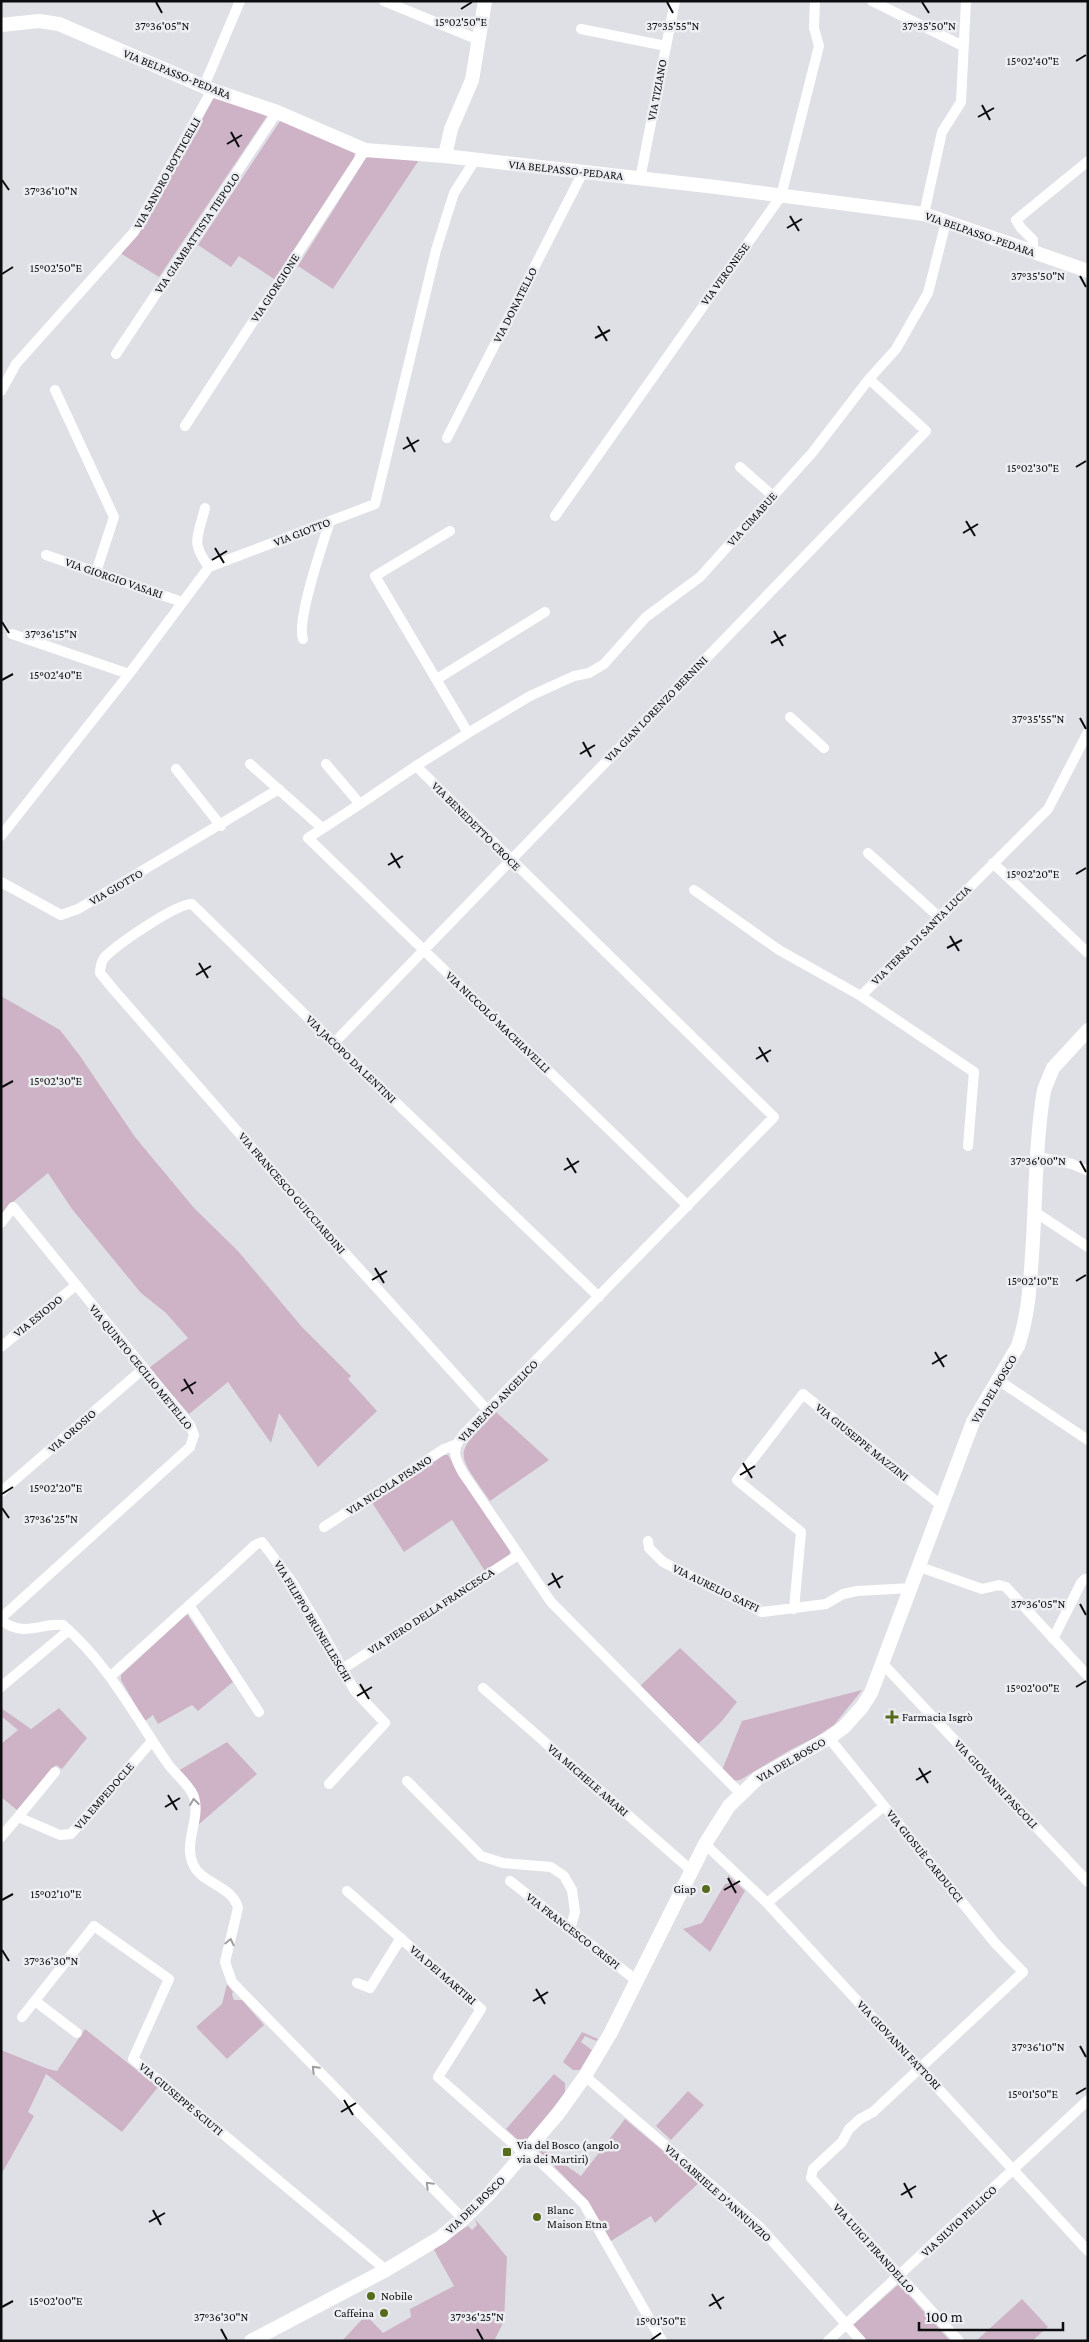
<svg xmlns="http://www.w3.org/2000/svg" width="1089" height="2342" font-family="'Crimson Pro',serif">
<rect width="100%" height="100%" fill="#dfe0e5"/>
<path fill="#cdb3c5" d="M 214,97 L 267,116 L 159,277 L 120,253 L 144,226 Z
M 282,118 L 355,151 L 354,159 L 277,278 L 274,279 L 239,256 L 231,267 L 198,245 Z
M 372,155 L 419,160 L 333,289 L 298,266 L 366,158 Z
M 1,996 L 60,1030 L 80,1056 L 135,1137 L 194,1208 L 238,1251 L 302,1327 L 351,1376 L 348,1379 L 377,1411 L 318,1467 L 279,1413 L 271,1443 L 228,1382 L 189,1414 L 149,1368 L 188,1338 L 166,1313 L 141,1293 L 72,1209 L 48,1173 L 14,1201 L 1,1215 Z
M 496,1412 L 549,1460 L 490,1501 C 455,1450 453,1456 496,1412 Z
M 443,1455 L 448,1455 L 510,1551 L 510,1555 L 485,1571 L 452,1520 L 404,1552 L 371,1501 Z
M 187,1614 L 233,1682 L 198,1711 L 192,1705 L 158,1724 L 153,1715 L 145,1721 L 121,1680 L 121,1675 Z
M 680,1648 L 737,1702 L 721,1722 L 697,1745 L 639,1687 Z
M 862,1690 L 834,1725 L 814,1738 L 790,1750 L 740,1780 L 733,1781 L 722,1770 L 742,1721 Z
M 1,1708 L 31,1729 L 59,1708 L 87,1738 L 62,1769 L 56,1765 L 17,1810 L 1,1797 L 1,1744 L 18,1730 L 1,1716 Z
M 227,1742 L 257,1774 L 198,1825 C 201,1796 198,1791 178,1771 Z
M 728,1875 L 745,1891 L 710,1952 L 683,1929 L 702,1923 L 725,1884 L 729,1883 Z
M 227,1984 L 233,1992 L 232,1995 L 234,2000 L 242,2000 L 264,2025 L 227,2059 L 196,2027 L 222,2004 Z
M 85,2029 L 158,2087 L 122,2132 L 46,2074 L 28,2112 L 34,2116 L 1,2175 L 1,2050 L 48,2069 L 57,2071 Z
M 582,2032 L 598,2039 L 596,2041 L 585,2036 L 581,2042 L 592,2050 L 580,2070 L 573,2070 L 563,2062 Z
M 554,2074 L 565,2083 L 565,2093 L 527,2140 L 517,2139 L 506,2129 Z
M 688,2091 L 704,2105 L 671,2140 L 656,2126 Z
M 625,2119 L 700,2182 L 655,2223 L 651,2216 L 611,2241 L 588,2201 L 539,2151 L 541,2148 L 581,2176 Z
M 475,2219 L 507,2257 L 504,2321 L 494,2341 L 342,2341 L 366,2315 L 383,2333 L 411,2317 L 410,2309 L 454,2286 L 433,2248 L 468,2226 L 472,2230 L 477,2225 Z
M 899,2284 L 950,2341 L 867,2341 L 853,2325 Z
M 1022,2299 L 1048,2327 L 1032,2341 L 976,2341 Z"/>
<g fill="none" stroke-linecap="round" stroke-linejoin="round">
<path stroke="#fff" stroke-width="10" d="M 384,1 L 479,40
M 872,1 L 963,46
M 581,29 L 666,46
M 204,86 L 240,1
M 640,179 L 675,1
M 924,214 L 942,132 L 961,102 L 966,1
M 1033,252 L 1033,240 L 1021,228 L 1016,220 L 1088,161
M 116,354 L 277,112
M 55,390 L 114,517 L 96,572
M 1,391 L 16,364 L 134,232 L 212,90
M 185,426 L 365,150
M 447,438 L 583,172
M 740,467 L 773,496
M 205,508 C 198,537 190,542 209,567
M 555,516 L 781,196 L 819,46 L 814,28 L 815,1
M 450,531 L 375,576 L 468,733 L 416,766 L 774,1117 L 463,1435 C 451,1450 454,1457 463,1473 L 551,1602 L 740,1793
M 46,555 L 182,602
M 12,634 L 129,674
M 303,639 C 296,621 323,543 330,521
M 437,679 L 545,612
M 790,717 L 824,748
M 468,733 L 530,696 L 574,676 L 589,673 L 604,664 L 646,617 L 700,577 L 812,453 L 869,379 L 896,349 L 928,293 L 946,222
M 250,764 L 321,827
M 326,764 L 360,804 L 416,766
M 176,769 L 221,826
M 360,804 L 308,838 L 688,1206
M 1,836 L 129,674 L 209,567 L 375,504 L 436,250 L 454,193 L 475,160
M 868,853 L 939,917
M 993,863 L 1088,953
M 1,882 L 61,915 L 78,909 L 279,789
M 694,890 L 779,950 L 861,996
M 334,1043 L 926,431 L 869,379
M 968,1146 L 974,1072 L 861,996 L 1048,809 L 1088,732
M 1038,1157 L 1072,1164 L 1088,1171
M 1035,1212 L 1088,1247
M 1,1223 L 13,1207 L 190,1425 L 194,1435 L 190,1447 L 1,1618
M 1,1347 L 75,1286
M 998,1380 L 1088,1440
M 488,1411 L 308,1212 L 114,990 L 100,973 C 100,967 101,963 104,958 C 116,945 177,903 192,904 L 334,1043 L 599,1297
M 1,1492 L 143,1369
M 324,1527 L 444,1449 L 455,1445
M 648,1541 L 649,1548 L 663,1562 L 762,1612 L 826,1604 L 843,1594 L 857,1591 L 912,1588
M 920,1567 L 982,1589 L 999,1585 L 1006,1587 L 1088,1676
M 189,1605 L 259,1712
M 794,1609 L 801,1532 L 737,1480 L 803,1394 L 942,1506
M 1,1620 C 24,1638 38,1623 63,1625 C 109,1665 134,1715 168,1764 C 175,1774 190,1785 194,1797 C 201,1819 183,1842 193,1864 C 201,1884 232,1885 238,1908 L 225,1962 L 232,1982 L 463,2219
M 1053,1639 L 1081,1583 L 1085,1579 L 1088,1579
M 883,1664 L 1088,1882
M 344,1668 L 518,1555
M 111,1676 L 226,1572 L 255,1545 L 262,1542 L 292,1582 L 314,1618 L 355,1691 L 385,1723 L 329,1784
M 1,1687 L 69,1630
M 483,1688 L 692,1871
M 829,1738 L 995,1943 L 1023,1972 L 873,2112 L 860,2119 L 849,2129 L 842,2142 L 813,2169 L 811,2178 L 959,2341
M 407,1781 L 481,1856 L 503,1863 L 551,1867 L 564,1876 L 572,1890 L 575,1912 L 570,1929
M 18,1817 L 55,1772
M 1,1837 L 18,1817 L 60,1835 L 71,1834 L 152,1741
M 705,1844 L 767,1903 L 1088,2251
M 510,1881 L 637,1981
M 347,1891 L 481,2009 L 438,2077 L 525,2154
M 767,1903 L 884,1806
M 357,1983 L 370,1988 L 401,1938
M 35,2001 L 77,2033
M 22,2017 L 94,1926 L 169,1979 L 133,2059 L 386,2270
M 585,2076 L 761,2228 L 861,2341
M 528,2150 L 584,2204 L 662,2341
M 828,2341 L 1088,2100"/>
<path stroke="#fff" stroke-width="14" d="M 1,25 L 39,21 L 59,24 L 212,90 L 277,112 L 365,150 L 445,156 L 716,187 L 924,214 L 1088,271
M 445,156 L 451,129 L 472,80 L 485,1
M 251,2341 L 386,2270 L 441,2237 L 463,2219 L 488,2195 L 558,2114 L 585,2076 L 610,2034 L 705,1844 L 729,1806 L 758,1778 L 829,1738 L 844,1727 L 862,1707 L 871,1693 L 973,1422 L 1018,1346 C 1028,1317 1030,1286 1032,1255 C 1036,1201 1035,1144 1044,1090 L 1053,1068 L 1088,1030"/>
</g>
<defs><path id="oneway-chevron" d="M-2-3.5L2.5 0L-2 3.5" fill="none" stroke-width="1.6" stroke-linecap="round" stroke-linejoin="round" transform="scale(1.25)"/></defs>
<g stroke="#9e9e9f">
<use href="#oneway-chevron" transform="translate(194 1802) rotate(-97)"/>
<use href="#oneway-chevron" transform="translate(230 1942) rotate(-77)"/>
<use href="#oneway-chevron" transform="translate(315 2069) rotate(-135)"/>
<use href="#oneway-chevron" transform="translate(429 2185) rotate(-135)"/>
</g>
<path fill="none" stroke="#0c0d0e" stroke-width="2" d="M 156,2 L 162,13M 667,2 L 673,13M 922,2 L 929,13M 461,9 L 472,2M 1076,61 L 1086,55M 982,105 L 990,120M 978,117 L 994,108M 231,132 L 239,147M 227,144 L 242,135M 2,180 L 9,190M 790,216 L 799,231M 787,228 L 802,219M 2,274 L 13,267M 1080,276 L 1086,287M 598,326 L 607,341M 595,338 L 610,330M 407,437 L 415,452M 403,449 L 419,440M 1076,467 L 1086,461M 966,521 L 975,536M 963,533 L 978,524M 215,548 L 224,563M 212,560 L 227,551M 2,622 L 9,633M 774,631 L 783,646M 771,643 L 786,635M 2,680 L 13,674M 1080,718 L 1086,729M 583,742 L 591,757M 580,754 L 595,745M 391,853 L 400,868M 388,865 L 403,856M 1076,874 L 1086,868M 950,936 L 959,951M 947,948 L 962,940M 199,963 L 208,978M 196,975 L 211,966M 759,1047 L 768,1062M 756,1059 L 771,1050M 2,1087 L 13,1081M 567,1158 L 576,1173M 1080,1161 L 1086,1172M 564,1170 L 579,1161M 375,1268 L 384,1283M 372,1280 L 387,1271M 1076,1281 L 1086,1275M 935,1352 L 944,1367M 932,1364 L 947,1355M 184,1379 L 193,1394M 181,1391 L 196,1382M 743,1463 L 752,1478M 740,1475 L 755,1466M 2,1494 L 13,1487M 2,1508 L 9,1518M 552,1573 L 560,1588M 548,1585 L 563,1576M 1080,1604 L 1086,1615M 360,1684 L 369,1699M 1076,1687 L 1086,1681M 357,1696 L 372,1687M 919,1768 L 928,1783M 916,1780 L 931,1771M 168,1795 L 177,1810M 165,1807 L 180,1798M 728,1878 L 736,1893M 724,1890 L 740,1881M 2,1900 L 13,1894M 2,1950 L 9,1961M 536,1989 L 545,2004M 533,2001 L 548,1992M 1080,2046 L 1086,2057M 1076,2094 L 1086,2088M 344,2100 L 353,2115M 341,2112 L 356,2103M 904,2183 L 912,2198M 901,2195 L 916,2186M 153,2210 L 161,2225M 149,2222 L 165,2213M 712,2294 L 721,2309M 709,2306 L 724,2297M 2,2307 L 13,2301M 221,2329 L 227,2340M 477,2329 L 483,2340M 651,2340 L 661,2333"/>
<g fill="#566b1b" stroke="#edeef2" stroke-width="2">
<path d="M889.5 1709.5h5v5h5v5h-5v5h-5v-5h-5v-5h5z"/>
<circle cx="706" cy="1889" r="5"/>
<rect x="502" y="2147" width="10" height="10" rx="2.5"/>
<circle cx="537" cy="2217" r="5"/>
<circle cx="371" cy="2296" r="5"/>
<circle cx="384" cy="2313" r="5"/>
</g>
<g text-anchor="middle" stroke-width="5" stroke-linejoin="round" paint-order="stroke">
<g font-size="12" fill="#0c0d0e" stroke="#edeef2">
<text transform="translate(177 74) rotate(22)" y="4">VIA BELPASSO-PEDARA</text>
<text transform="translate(657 90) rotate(-79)" y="4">VIA TIZIANO</text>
<text transform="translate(566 170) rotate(6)" y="4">VIA BELPASSO-PEDARA</text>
<text transform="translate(167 173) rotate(-61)" y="4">VIA SANDRO BOTTICELLI</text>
<text transform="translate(197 233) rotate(-56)" y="4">VIA GIAMBATTISTA TIEPOLO</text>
<text transform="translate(980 234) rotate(19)" y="4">VIA BELPASSO-PEDARA</text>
<text transform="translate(725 274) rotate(-54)" y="4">VIA VERONESE</text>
<text transform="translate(275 288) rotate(-57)" y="4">VIA GIORGIONE</text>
<text transform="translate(515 305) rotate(-63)" y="4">VIA DONATELLO</text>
<text transform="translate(752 519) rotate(-48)" y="4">VIA CIMABUE</text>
<text transform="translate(302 532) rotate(-21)" y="4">VIA GIOTTO</text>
<text transform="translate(114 578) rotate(19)" y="4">VIA GIORGIO VASARI</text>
<text transform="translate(656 709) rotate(-46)" y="4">VIA GIAN LORENZO BERNINI</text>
<text transform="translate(476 826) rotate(45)" y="4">VIA BENEDETTO CROCE</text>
<text transform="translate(116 887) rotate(-30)" y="4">VIA GIOTTO</text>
<text transform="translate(921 935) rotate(-45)" y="4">VIA TERRA DI SANTA LUCIA</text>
<text transform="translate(498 1022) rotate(44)" y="4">VIA NICCOLÓ MACHIAVELLI</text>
<text transform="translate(351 1059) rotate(44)" y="4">VIA JACOPO DA LENTINI</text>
<text transform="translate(292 1193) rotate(49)" y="4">VIA FRANCESCO GUICCIARDINI</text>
<text transform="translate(38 1316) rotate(-39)" y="4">VIA ESIODO</text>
<text transform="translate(141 1367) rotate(51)" y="4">VIA QUINTO CECILIO METELLO</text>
<text transform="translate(994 1389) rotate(-59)" y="4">VIA DEL BOSCO</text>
<text transform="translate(498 1401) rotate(-46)" y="4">VIA BEATO ANGELICO</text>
<text transform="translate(72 1431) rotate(-41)" y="4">VIA OROSIO</text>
<text transform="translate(862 1442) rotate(39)" y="4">VIA GIUSEPPE MAZZINI</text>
<text transform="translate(389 1485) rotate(-33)" y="4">VIA NICOLA PISANO</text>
<text transform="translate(716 1588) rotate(26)" y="4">VIA AURELIO SAFFI</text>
<text transform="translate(431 1611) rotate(-33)" y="4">VIA PIERO DELLA FRANCESCA</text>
<text transform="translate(313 1621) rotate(59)" y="4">VIA FILIPPO BRUNELLESCHI</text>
<text transform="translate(791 1760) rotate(-30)" y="4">VIA DEL BOSCO</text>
<text transform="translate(588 1780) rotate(41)" y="4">VIA MICHELE AMARI</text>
<text transform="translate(996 1784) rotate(47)" y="4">VIA GIOVANNI PASCOLI</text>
<text transform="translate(104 1796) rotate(-49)" y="4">VIA EMPEDOCLE</text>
<text transform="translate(925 1856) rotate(51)" y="4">VIA GIOSUÈ CARDUCCI</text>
<text transform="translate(573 1931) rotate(38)" y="4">VIA FRANCESCO CRISPI</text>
<text transform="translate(443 1975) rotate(41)" y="4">VIA DEI MARTIRI</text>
<text transform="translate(899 2045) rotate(47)" y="4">VIA GIOVANNI FATTORI</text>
<text transform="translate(181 2099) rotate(40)" y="4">VIA GIUSEPPE SCIUTI</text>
<text transform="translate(718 2193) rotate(42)" y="4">VIA GABRIELE D'ANNUNZIO</text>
<text transform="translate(475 2205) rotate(-44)" y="4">VIA DEL BOSCO</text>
<text transform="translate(959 2221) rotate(-43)" y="4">VIA SILVIO PELLICO</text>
<text transform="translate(874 2248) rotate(48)" y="4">VIA LUIGI PIRANDELLO</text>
</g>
<g font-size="12" fill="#0c0d0e" stroke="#edeef2" text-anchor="start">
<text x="902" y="1721">Farmacia Isgrò</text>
<text x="696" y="1893" text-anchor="end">Giap</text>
<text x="517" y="2149">Via del Bosco (angolo<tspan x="517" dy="14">via dei Martiri)</tspan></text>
<text x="547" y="2214">Blanc<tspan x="547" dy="14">Maison Etna</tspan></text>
<text x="381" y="2300">Nobile</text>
<text x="374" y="2317" text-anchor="end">Caffeina</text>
</g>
</g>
<g font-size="12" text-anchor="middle" fill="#0c0d0e" stroke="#edeef2" stroke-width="5" stroke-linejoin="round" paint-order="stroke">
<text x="461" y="26">15°02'50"E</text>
<text x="162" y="30">37°36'05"N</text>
<text x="673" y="30">37°35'55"N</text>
<text x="929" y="30">37°35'50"N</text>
<text x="1033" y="65">15°02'40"E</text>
<text x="51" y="195">37°36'10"N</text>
<text x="56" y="272">15°02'50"E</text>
<text x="1038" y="280">37°35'50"N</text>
<text x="1033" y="472">15°02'30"E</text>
<text x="51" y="638">37°36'15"N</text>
<text x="56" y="679">15°02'40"E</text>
<text x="1038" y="723">37°35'55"N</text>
<text x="1033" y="878">15°02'20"E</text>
<text x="56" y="1085">15°02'30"E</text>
<text x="1038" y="1165">37°36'00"N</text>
<text x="1033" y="1285">15°02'10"E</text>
<text x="56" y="1492">15°02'20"E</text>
<text x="51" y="1523">37°36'25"N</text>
<text x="1038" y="1608">37°36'05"N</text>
<text x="1033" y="1692">15°02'00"E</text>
<text x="56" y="1898">15°02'10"E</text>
<text x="51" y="1965">37°36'30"N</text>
<text x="1038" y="2051">37°36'10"N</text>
<text x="1033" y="2098">15°01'50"E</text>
<text x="56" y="2305">15°02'00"E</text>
<text x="221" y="2321">37°36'30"N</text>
<text x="477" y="2321">37°36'25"N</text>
<text x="661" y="2325">15°01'50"E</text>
</g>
<rect width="1089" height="2342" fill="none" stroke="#0c0d0e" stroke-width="5"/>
<path d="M919 2322v8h144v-8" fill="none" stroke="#0c0d0e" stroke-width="2.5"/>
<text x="926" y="2322" font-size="15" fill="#0c0d0e" stroke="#edeef2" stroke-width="4" paint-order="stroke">100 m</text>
</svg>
